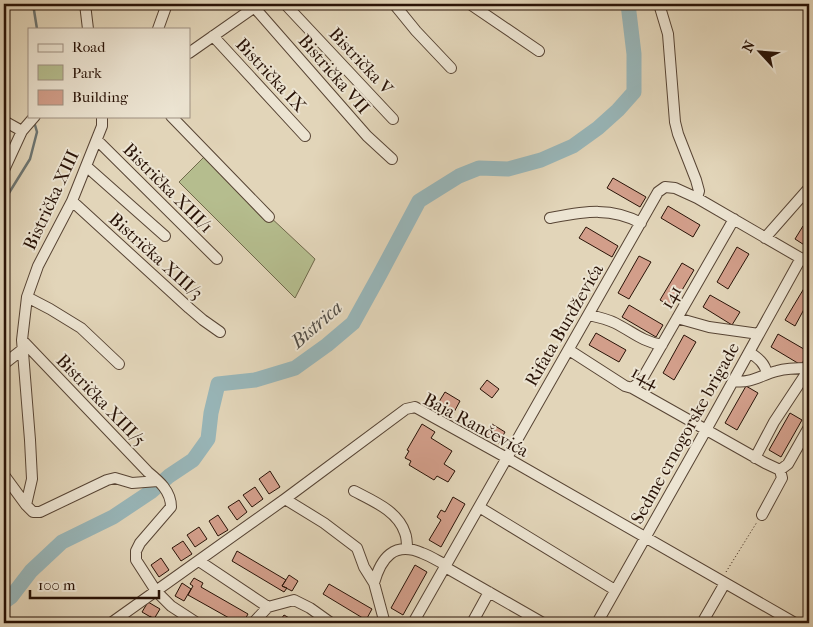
<svg xmlns="http://www.w3.org/2000/svg" width="813" height="627" font-family="'IM FELL French Canon',serif">
<rect width="100%" height="100%" fill="#e2d5b9"/>
<filter id="stains"><feTurbulence type="fractalNoise" baseFrequency=".004" numOctaves="4"/><feColorMatrix values="0 0 0 0 .2 0 0 0 0 .09 0 0 0 0 .02 0 0 0 .5 -.17"/></filter>
<radialGradient id="worn" r=".72"><stop offset=".6" stop-color="#630" stop-opacity="0"/><stop offset="1" stop-color="#630" stop-opacity=".3"/></radialGradient>
<path fill="#b5bd8e" stroke="#6f684a" d="M 205,156 L 315,259 L 295,298 L 179,182 Z"/>
<g fill="none" stroke-linecap="round" stroke-linejoin="round">
<path stroke="#6c7572" stroke-width="2.5" d="M 33,4 L 37,29
M 4,201 L 30,159 L 37,132 L 35,125"/>
<path stroke="#98b6b9" stroke-width="15" d="M 4,602 L 11,597 L 31,571 L 62,542 L 113,517 L 152,491 L 169,476 L 193,460 L 208,439 L 211,413 L 218,384 L 255,380 L 295,368 L 327,345 L 353,323 L 379,276 L 419,201 L 459,176 L 479,168 L 508,169 L 541,160 L 573,146 L 598,128 L 618,110 L 634,92 L 634,54 L 628,4"/>
</g>
<path fill="#d29e8a" stroke="#291307" d="M 613,178 L 646,197 L 640,207 L 607,188 Z
M 668,206 L 700,225 L 693,237 L 661,218 Z
M 803,226 L 809,231 L 809,248 L 795,239 Z
M 586,227 L 618,246 L 612,257 L 579,238 Z
M 737,247 L 749,254 L 728,289 L 717,282 Z
M 639,256 L 651,262 L 629,299 L 618,293 Z
M 682,263 L 694,270 L 672,307 L 660,300 Z
M 806,285 L 809,287 L 809,300 L 795,326 L 785,320 Z
M 710,295 L 740,312 L 732,325 L 703,307 Z
M 629,305 L 663,325 L 656,337 L 622,317 Z
M 596,333 L 626,350 L 619,362 L 589,345 Z
M 778,334 L 809,352 L 801,365 L 771,347 Z
M 684,335 L 696,342 L 674,380 L 663,373 Z
M 487,380 L 499,389 L 492,398 L 480,389 Z
M 746,386 L 758,393 L 737,430 L 725,423 Z
M 445,392 L 460,401 L 453,414 L 437,405 Z
M 790,413 L 802,420 L 781,457 L 769,450 Z
M 422,424 L 435,432 L 431,438 L 452,451 L 444,464 L 455,471 L 448,482 L 437,476 L 434,480 L 409,465 L 411,461 L 405,458 L 409,451 L 407,450 Z
M 492,424 L 505,432 L 499,443 L 485,436 Z
M 270,471 L 280,487 L 269,494 L 259,479 Z
M 255,487 L 263,499 L 252,507 L 243,495 Z
M 453,497 L 465,504 L 441,547 L 429,540 L 441,520 L 437,517 L 441,510 L 445,512 Z
M 239,500 L 247,512 L 237,520 L 228,507 Z
M 218,515 L 228,530 L 218,536 L 209,521 Z
M 199,527 L 207,539 L 195,547 L 187,535 Z
M 183,541 L 192,554 L 181,561 L 172,548 Z
M 237,551 L 286,580 L 282,586 L 287,588 L 284,592 L 232,561 Z
M 161,558 L 169,570 L 159,577 L 151,565 Z
M 415,565 L 427,572 L 403,615 L 391,608 Z
M 289,575 L 298,581 L 292,591 L 282,586 Z
M 194,578 L 203,583 L 201,587 L 248,614 L 243,623 L 238,623 L 188,595 L 193,586 L 190,584 Z
M 182,583 L 191,589 L 184,601 L 175,596 Z
M 329,584 L 372,609 L 366,620 L 323,594 Z
M 148,602 L 160,609 L 154,619 L 142,612 Z
M 284,615 L 298,623 L 278,623 Z
M 150,616 L 154,619 L 162,623 L 145,623 Z"/>
<g fill="none" stroke-linecap="round" stroke-linejoin="round">
<g stroke="#574434" stroke-width="12">
<path id="minor" d="M 85,4 L 88,29
M 285,4 L 393,119
M 394,4 L 416,31 L 451,68
M 470,4 L 539,51
M 659,4 L 668,34 L 675,122 L 678,134 L 696,180 L 699,191 L 697,198
M 254,7 L 367,136 L 392,159
M 158,29 L 167,4
M 213,36 L 305,136
M 189,53 L 259,4
M 171,116 L 269,217
M 4,121 L 22,131
M 97,140 L 217,259
M 86,166 L 165,236
M 4,170 L 22,131 L 35,116
M 72,201 L 189,308 L 203,320 L 220,332
M 550,218 C 583,212 610,206 641,223
M 765,238 L 809,188
M 27,297 L 50,309 L 81,328 L 119,364
M 589,315 C 598,317 607,319 615,323 C 633,332 641,341 662,345
M 677,318 L 709,327 L 759,334
M 22,340 L 148,472 C 159,481 171,491 171,507 L 140,543 L 136,551 L 136,560 L 156,591 L 171,606 L 197,623
M 569,350 L 625,386 L 632,388 L 765,463 L 780,470
M 749,352 C 758,358 765,363 767,374
M 4,364 L 23,349
M 734,381 C 750,384 761,375 777,371 C 787,368 798,368 809,368
M 632,388 L 641,381 L 734,219
M 755,458 L 774,422 L 809,369
M 780,470 L 788,464 L 809,427
M 4,475 L 26,505 L 33,512 L 40,512 L 107,480 L 115,478 L 132,483 L 158,481
M 354,491 C 373,501 398,511 405,533 C 407,538 407,544 407,549
M 285,499 L 324,523 L 357,548 L 364,567 L 374,583 L 384,620 L 384,623
M 26,505 L 32,479 L 30,440 L 22,340 L 27,297 L 38,266 L 72,201 L 102,126 L 102,116
M 479,507 L 615,590
M 762,515 L 782,478 L 780,470
M 199,561 L 268,607 L 294,600 L 310,608 L 331,623
M 445,567 L 543,623
M 374,583 C 381,558 394,541 422,553 C 430,556 438,561 446,565
M 111,623 L 285,499 L 406,409 L 415,407 L 507,458 L 795,623
M 253,623 L 268,607
M 413,623 L 658,192 L 665,187 L 675,188 L 697,198 L 809,263
M 472,623 L 489,592
M 597,623 L 706,430 L 801,258
M 702,623 L 725,583"/>
</g>
<path stroke="#291307" stroke-width="1" stroke-dasharray="1 2.5" stroke-linecap="butt" d="M 726,572 L 757,522"/>
<use href="#minor" stroke="#ece4d2" stroke-width="10"/>
</g>
<g text-anchor="middle" stroke-width="4" stroke-linejoin="round" paint-order="stroke">
<g font-size="18" fill="#291307" stroke="#ece4d2">
<text transform="translate(361 61) rotate(47)" y="6">Bistrička V</text>
<text transform="translate(334 74) rotate(49)" y="6">Bistrička VII</text>
<text transform="translate(271 75) rotate(47)" y="6">Bistrička IX</text>
<text transform="translate(168 188) rotate(45)" y="6">Bistrička XIII/1</text>
<text transform="translate(51 200) rotate(-65)" y="6">Bistrička XIII</text>
<text transform="translate(156 256) rotate(42)" y="6">Bistrička XIII/3</text>
<text transform="translate(671 297) rotate(-60)" y="6">141</text>
<text transform="translate(564 325) rotate(-60)" y="6">Rifata Burdževića</text>
<text transform="translate(645 377) rotate(28)" y="6">144</text>
<text transform="translate(101 400) rotate(46)" y="6">Bistrička XIII/5</text>
<text transform="translate(476 425) rotate(28)" y="6">Baja Rančevića</text>
<text transform="translate(685 433) rotate(-61)" y="6">Sedme crnogorske brigade</text>
</g>
<g font-size="19" font-style="italic" fill="#504c45" stroke="#ece4d2">
<text transform="translate(316 324) rotate(-41)" y="7">Bistrica</text>
</g>
</g>
<rect width="813" height="627" fill="none" stroke="#e2d5b9" stroke-width="20"/>
<rect x="5" y="5" width="803" height="617" fill="none" stroke="#291307" stroke-width="2.5"/>
<rect x="10" y="10" width="793" height="607" fill="none" stroke="#291307"/>
<rect x="28" y="28" width="162" height="90" fill="#ece4d2" stroke="#9e9081"/>
<rect x="38" y="44" width="25" height="8" fill="#ece4d2" stroke="#9e9081"/>
<text x="72" y="52" font-size="15" fill="#291307">Road</text>
<rect x="38" y="65" width="25" height="15" fill="#b5bd8e" stroke="#9e9081"/>
<text x="72" y="78" font-size="15" fill="#291307">Park</text>
<rect x="38" y="90" width="25" height="15" fill="#d29e8a" stroke="#9e9081"/>
<text x="72" y="102" font-size="15" fill="#291307">Building</text>
<g transform="translate(760 52) rotate(296)" stroke="#ece4d2" stroke-width="4" paint-order="stroke">
<path d="M0-4L9 19L0 12L-9 19Z" fill="#291307"/>
<text y="-8" font-size="14" font-weight="bold" text-anchor="middle" fill="#291307">N</text>
</g>
<path d="M30 590v8h129v-8" fill="none" stroke="#291307" stroke-width="2.5"/>
<text x="38" y="590" font-size="15" fill="#291307" stroke="#ece4d2" stroke-width="4" paint-order="stroke">100 m</text>
<rect width="100%" height="100%" filter="url(#stains)"/>
<rect width="100%" height="100%" fill="url(#worn)"/>
</svg>
